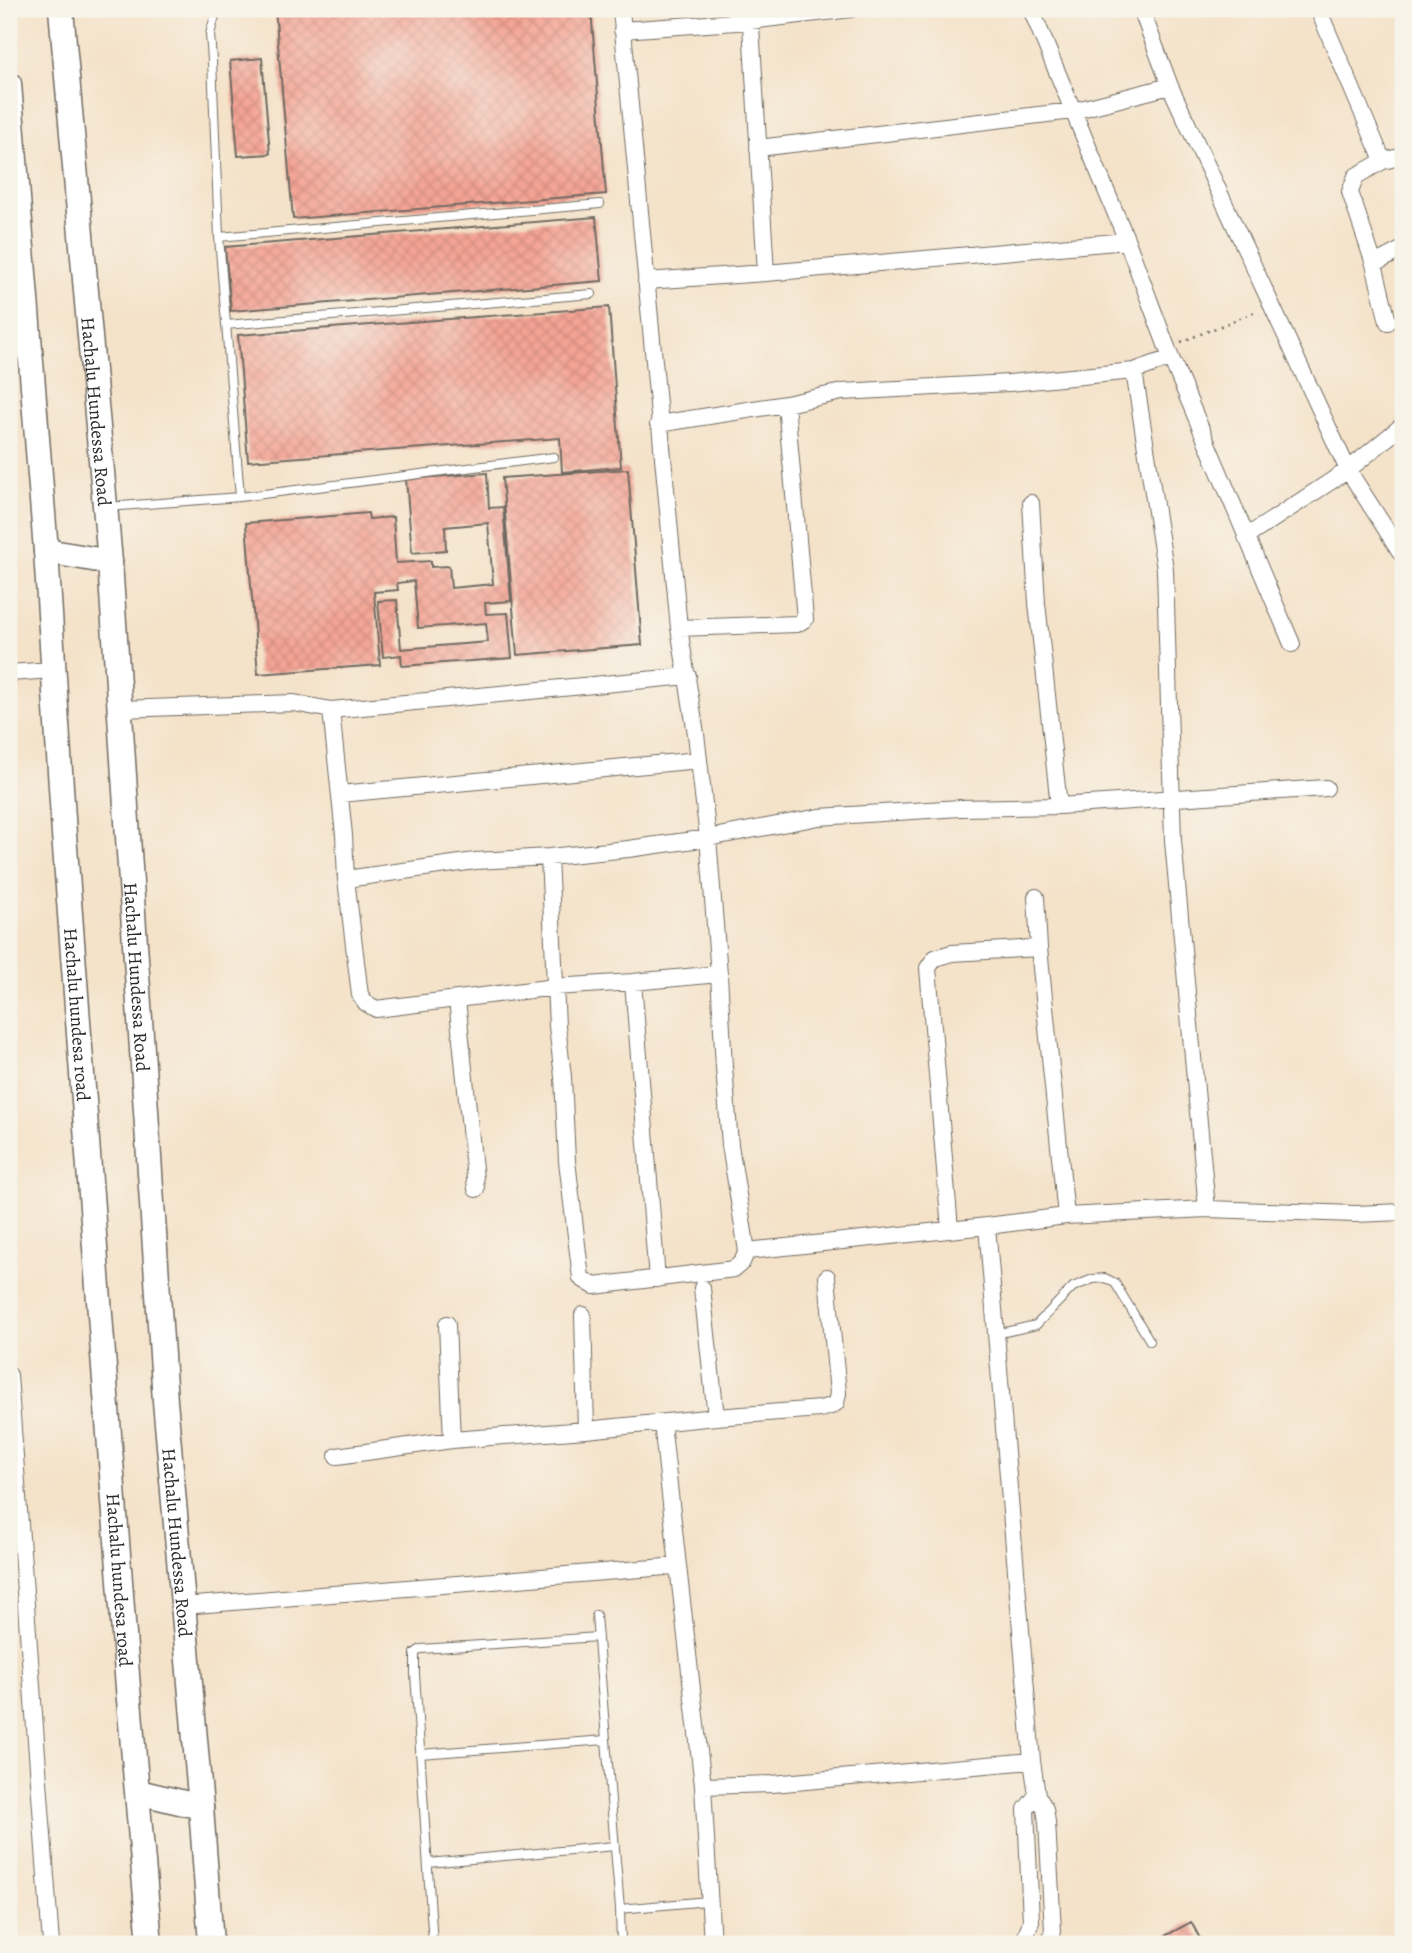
<svg xmlns="http://www.w3.org/2000/svg" width="1412" height="1953" font-family="Alegreya,serif">
<defs>
<pattern id="building-cross-hatch" width="8" height="8" patternUnits="userSpaceOnUse" patternTransform="scale(1.75)"><rect width="8" height="8" fill="#f4a494"/><path d="M0 0l8 8M0 8l8-8" fill="none" stroke="#d18d80"/></pattern>
</defs>
<rect width="100%" height="100%" fill="#f7f3e8"/>
<filter id="ink" filterUnits="userSpaceOnUse"><feTurbulence type="fractalNoise" baseFrequency=".0143" numOctaves="2"/><feDisplacementMap in="SourceGraphic" scale="14" xChannelSelector="R" yChannelSelector="G"/><feConvolveMatrix kernelMatrix="1 2 1 2 8 2 1 2 1" color-interpolation-filters="sRGB"/></filter>
<filter id="wash" filterUnits="userSpaceOnUse"><feTurbulence type="fractalNoise" baseFrequency=".00686" numOctaves="4" result="noise"/><feDisplacementMap in="SourceGraphic" scale="28" xChannelSelector="R" yChannelSelector="G"/><feGaussianBlur stdDeviation="1.57" result="paint"/><feColorMatrix in="noise" values="0 0 0 0 0 0 0 0 0 0 0 0 0 0 0 0 0 1.4 0 .05"/><feComposite in="paint" operator="in"/></filter>
<g filter="url(#wash)">
<rect width="100%" height="100%" fill="#f4e2c9"/>
<g id="blocks">
<path fill="url(#building-cross-hatch)" d="M 275,9 L 591,9 L 606,194 L 293,219 Z
M 262,58 L 270,154 L 238,156 L 230,61 Z
M 596,217 L 602,281 L 231,311 L 225,247 Z
M 609,307 L 621,467 L 562,472 L 560,438 L 248,461 L 238,335 Z
M 628,469 L 642,645 L 517,655 L 502,478 Z
M 487,473 L 489,508 L 503,507 L 511,601 L 485,603 L 486,614 L 508,613 L 512,658 L 402,666 L 401,655 L 383,657 L 378,601 L 397,600 L 401,649 L 488,642 L 486,623 L 418,628 L 414,581 L 397,583 L 398,590 L 374,592 L 380,665 L 258,674 L 246,523 L 368,513 L 369,519 L 393,517 L 396,563 L 431,561 L 431,567 L 449,566 L 451,588 L 493,584 L 488,523 L 445,527 L 446,550 L 412,553 L 406,479 Z
M 1191,1922 L 1203,1944 L 1167,1944 L 1163,1937 Z"/>
</g>
</g>
<g filter="url(#ink)">
<use href="#blocks" fill-opacity="0" stroke="#716b62" stroke-width="2"/>
<g fill="none" stroke-linecap="round" stroke-linejoin="round">
<g stroke="#716b62" stroke-width="10">
<path id="service" d="M 217,9 L 210,34 L 212,60 L 219,237 L 240,497 L 554,457
M 219,237 L 600,204
M 226,325 L 592,294
M 107,507 L 240,497
M 996,1334 L 1036,1325 L 1073,1287 L 1093,1279 L 1105,1278 L 1115,1283 L 1150,1341
M 596,1615 L 606,1740
M 420,1754 L 606,1740 L 620,1909 L 621,1944
M 428,1863 L 615,1846
M 620,1909 L 708,1901
M 433,1944 L 415,1674 L 415,1653 L 421,1649 L 598,1637"/>
</g>
<g stroke="#716b62" stroke-width="18">
<path id="minor" d="M 750,9 L 766,273
M 1031,9 L 1127,241 L 1171,358 L 1292,644
M 1141,9 L 1170,86 L 1348,470 L 1403,556
M 1318,9 L 1383,161 L 1403,156
M 622,30 L 750,21 L 851,9
M 758,148 L 1073,111 L 1170,86
M 1383,161 L 1356,176 L 1350,192 L 1374,264 L 1388,322
M 1374,264 L 1403,249
M 646,281 L 766,273 L 1127,241
M 1134,371 L 1171,358
M 658,424 L 786,404 L 842,392 L 1009,383 L 1134,371 L 1165,569 L 1173,841 L 1207,1209
M 1031,503 L 1037,603 L 1059,806
M 1246,537 L 1348,470 L 1403,425
M 679,628 L 797,624 L 805,619 L 786,404
M 9,673 L 52,670
M 120,709 L 294,703 L 331,710 L 688,676
M 331,710 L 344,835 L 346,879 L 360,995 L 366,1003 L 376,1009 L 555,987 L 633,982 L 719,974
M 340,794 L 699,760
M 549,857 L 557,1026 L 563,1077 L 567,1161 L 581,1278 L 594,1286 L 734,1269 L 742,1262 L 747,1251 L 730,1145 L 724,1067 L 719,974 L 708,838 L 696,734 L 679,628 L 621,9
M 346,879 L 475,861 L 549,857 L 628,849 L 708,838 L 819,817 L 960,808 L 1059,806 L 1326,788
M 1036,897 L 1039,948
M 633,982 L 657,1279
M 457,999 L 476,1189
M 987,1226 L 1066,1216 L 1207,1209 L 1355,1214 L 1403,1212
M 950,1229 L 928,968 L 935,958 L 952,953 L 1039,948 L 1066,1216
M 747,1251 L 987,1226 L 1032,1761 L 1037,1795 L 1045,1809 L 1047,1822 L 1053,1931 L 1050,1944
M 702,1288 L 716,1417
M 583,1315 L 586,1430
M 447,1324 L 452,1440
M 9,1375 L 51,1944
M 662,1423 L 678,1566
M 337,1456 L 452,1440 L 586,1430 L 716,1417 L 820,1409 L 831,1406 L 836,1403 L 838,1393 L 827,1277
M 183,1606 L 678,1566 L 703,1786 L 712,1944
M 703,1786 L 772,1784 L 1032,1761
M 1021,1944 L 1025,1939 L 1031,1921 L 1026,1809 L 1037,1795"/>
</g>
<g stroke="#716b62" stroke-width="27">
<g id="primary">
<path id="s1" d="M 61,9 L 110,562 L 165,1401 L 201,1807 L 211,1944"/>
<path id="s2" d="M 9,84 L 46,551 L 64,834 L 128,1688 L 150,1944"/>
<path d="M 46,551 L 110,562"/>
<path d="M 138,1792 L 201,1807"/>
</g>
</g>
<path stroke="#716b62" stroke-width="2.5" stroke-dasharray="2 5" stroke-linecap="butt" d="M 1181,342 L 1255,312"/>
<use href="#service" stroke="#fff" stroke-width="8"/>
<use href="#minor" stroke="#fff" stroke-width="16"/>
<use href="#primary" stroke="#fff" stroke-width="24"/>
</g>
</g>
<g text-anchor="middle" stroke-width="5" stroke-linejoin="round" paint-order="stroke">
<g font-size="19" fill="#2b2b2b" stroke="#f7f3e8">
<text dy="7" stroke="none"><textPath href="#s1" startOffset="404">Hachalu Hundessa Road</textPath></text>
<text dy="7" stroke="none"><textPath href="#s1" startOffset="971">Hachalu Hundessa Road</textPath></text>
<text dy="7" stroke="none"><textPath href="#s2" startOffset="933">Hachalu hundesa road</textPath></text>
<text dy="7" stroke="none"><textPath href="#s1" startOffset="1538">Hachalu Hundessa Road</textPath></text>
<text dy="7" stroke="none"><textPath href="#s2" startOffset="1500">Hachalu hundesa road</textPath></text>
</g>
</g>
<rect width="1412" height="1953" fill="none" stroke="#f7f3e8" stroke-width="35"/>
</svg>
